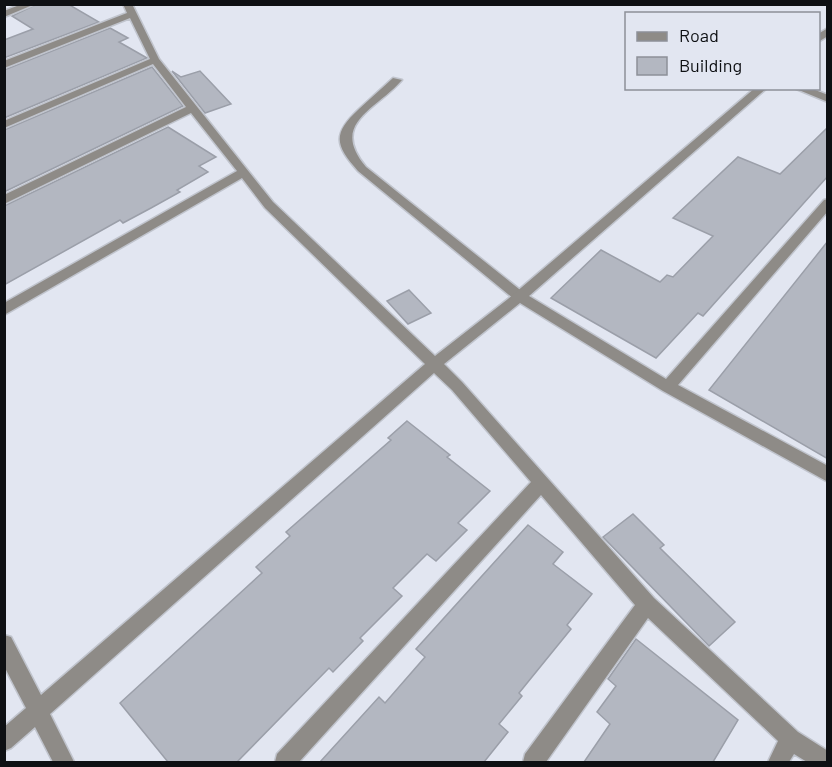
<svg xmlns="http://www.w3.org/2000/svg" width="832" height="767" font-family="Barlow,sans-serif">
<rect width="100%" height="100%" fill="#e2e6f1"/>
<path fill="#b3b7c1" stroke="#9b9fa9" stroke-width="1.5" d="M 37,4 L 68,4 L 99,22 L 4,58 L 4,40 L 33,29 L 12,16 Z
M 110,28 L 128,38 L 119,42 L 147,58 L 4,118 L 4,70 Z
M 152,67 L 183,106 L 4,192 L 4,130 Z
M 172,71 L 181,77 L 200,71 L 231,104 L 205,113 Z
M 168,127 L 216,157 L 199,166 L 208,172 L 177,190 L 180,192 L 151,208 L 123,223 L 120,220 L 4,285 L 4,206 Z
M 828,127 L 828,176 L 703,316 L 698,313 L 656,358 L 551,298 L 601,250 L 660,282 L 667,275 L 673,277 L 713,236 L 673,218 L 738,157 L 780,174 Z
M 828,241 L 828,459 L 709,390 Z
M 409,290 L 431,313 L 408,324 L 387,301 Z
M 407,421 L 450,455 L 447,457 L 490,491 L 458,523 L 467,530 L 436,561 L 427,554 L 393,588 L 402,596 L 360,638 L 363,641 L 333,672 L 329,668 L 237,762 L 168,762 L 120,703 L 262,573 L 256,567 L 290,536 L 286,532 L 391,440 L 388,438 Z
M 633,514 L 664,545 L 660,548 L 735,622 L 709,646 L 603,537 Z
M 528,525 L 563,552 L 553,564 L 592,594 L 567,625 L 571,629 L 519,693 L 522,696 L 499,724 L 508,732 L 484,762 L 320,762 L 379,697 L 385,703 L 425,657 L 416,649 Z
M 636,639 L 738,720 L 713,762 L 584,762 L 610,724 L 597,712 L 616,686 L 608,679 Z"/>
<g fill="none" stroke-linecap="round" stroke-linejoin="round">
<g stroke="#c0c4cd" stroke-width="3">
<path id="lane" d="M 393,78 L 402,80 C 376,110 329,123 366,167 L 524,293 L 526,296 L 524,299 L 514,299 L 358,171 C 335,145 332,134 359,109 C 370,99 382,88 393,78 Z"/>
</g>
<g stroke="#c0c4cd" stroke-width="3">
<path id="street" d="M 22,4 L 35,4 L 4,17 L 4,11 Z
M 123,4 L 132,4 L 159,59 L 273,202 L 435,356 L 508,299 L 755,88 L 767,88 L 529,296 L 666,379 L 824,200 L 828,199 L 828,211 L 678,385 L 828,466 L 828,482 L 663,391 L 520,303 L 444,364 L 462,382 L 654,598 L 798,732 L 828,751 L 828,762 L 807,762 L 794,754 L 789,762 L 768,762 L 778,741 L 648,618 L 546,762 L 523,762 L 525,754 L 635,605 L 541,495 L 299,762 L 275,762 L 277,754 L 531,482 L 452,390 L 434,373 L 50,714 L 74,762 L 53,762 L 35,727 L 11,748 L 4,751 L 4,727 L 26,708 L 4,666 L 4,635 L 11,637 L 41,695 L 425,364 L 265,208 L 242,178 L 4,315 L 4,303 L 237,171 L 191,113 L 4,204 L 4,195 L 186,107 L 153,64 L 4,128 L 4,121 L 150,59 L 130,18 L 4,68 L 4,61 L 127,13 Z
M 828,28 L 828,36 L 818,42 L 818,34 Z
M 794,88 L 810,88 L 828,95 L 828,102 Z"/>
</g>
<use href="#lane" fill="#8e8b87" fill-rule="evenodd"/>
<use href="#street" fill="#8e8b87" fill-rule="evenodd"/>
</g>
<rect width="832" height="767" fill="none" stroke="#0e1013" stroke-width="12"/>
<rect x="625" y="12" width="195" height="78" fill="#e2e6f1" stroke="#8d9098" stroke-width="1.5"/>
<rect x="637" y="32" width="30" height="9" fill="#8e8b87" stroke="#8d9098" stroke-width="1.5"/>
<text x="679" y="42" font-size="18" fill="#0e1013">Road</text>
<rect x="637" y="57" width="30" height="18" fill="#b3b7c1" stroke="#8d9098" stroke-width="1.5"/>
<text x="679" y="72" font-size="18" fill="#0e1013">Building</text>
</svg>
